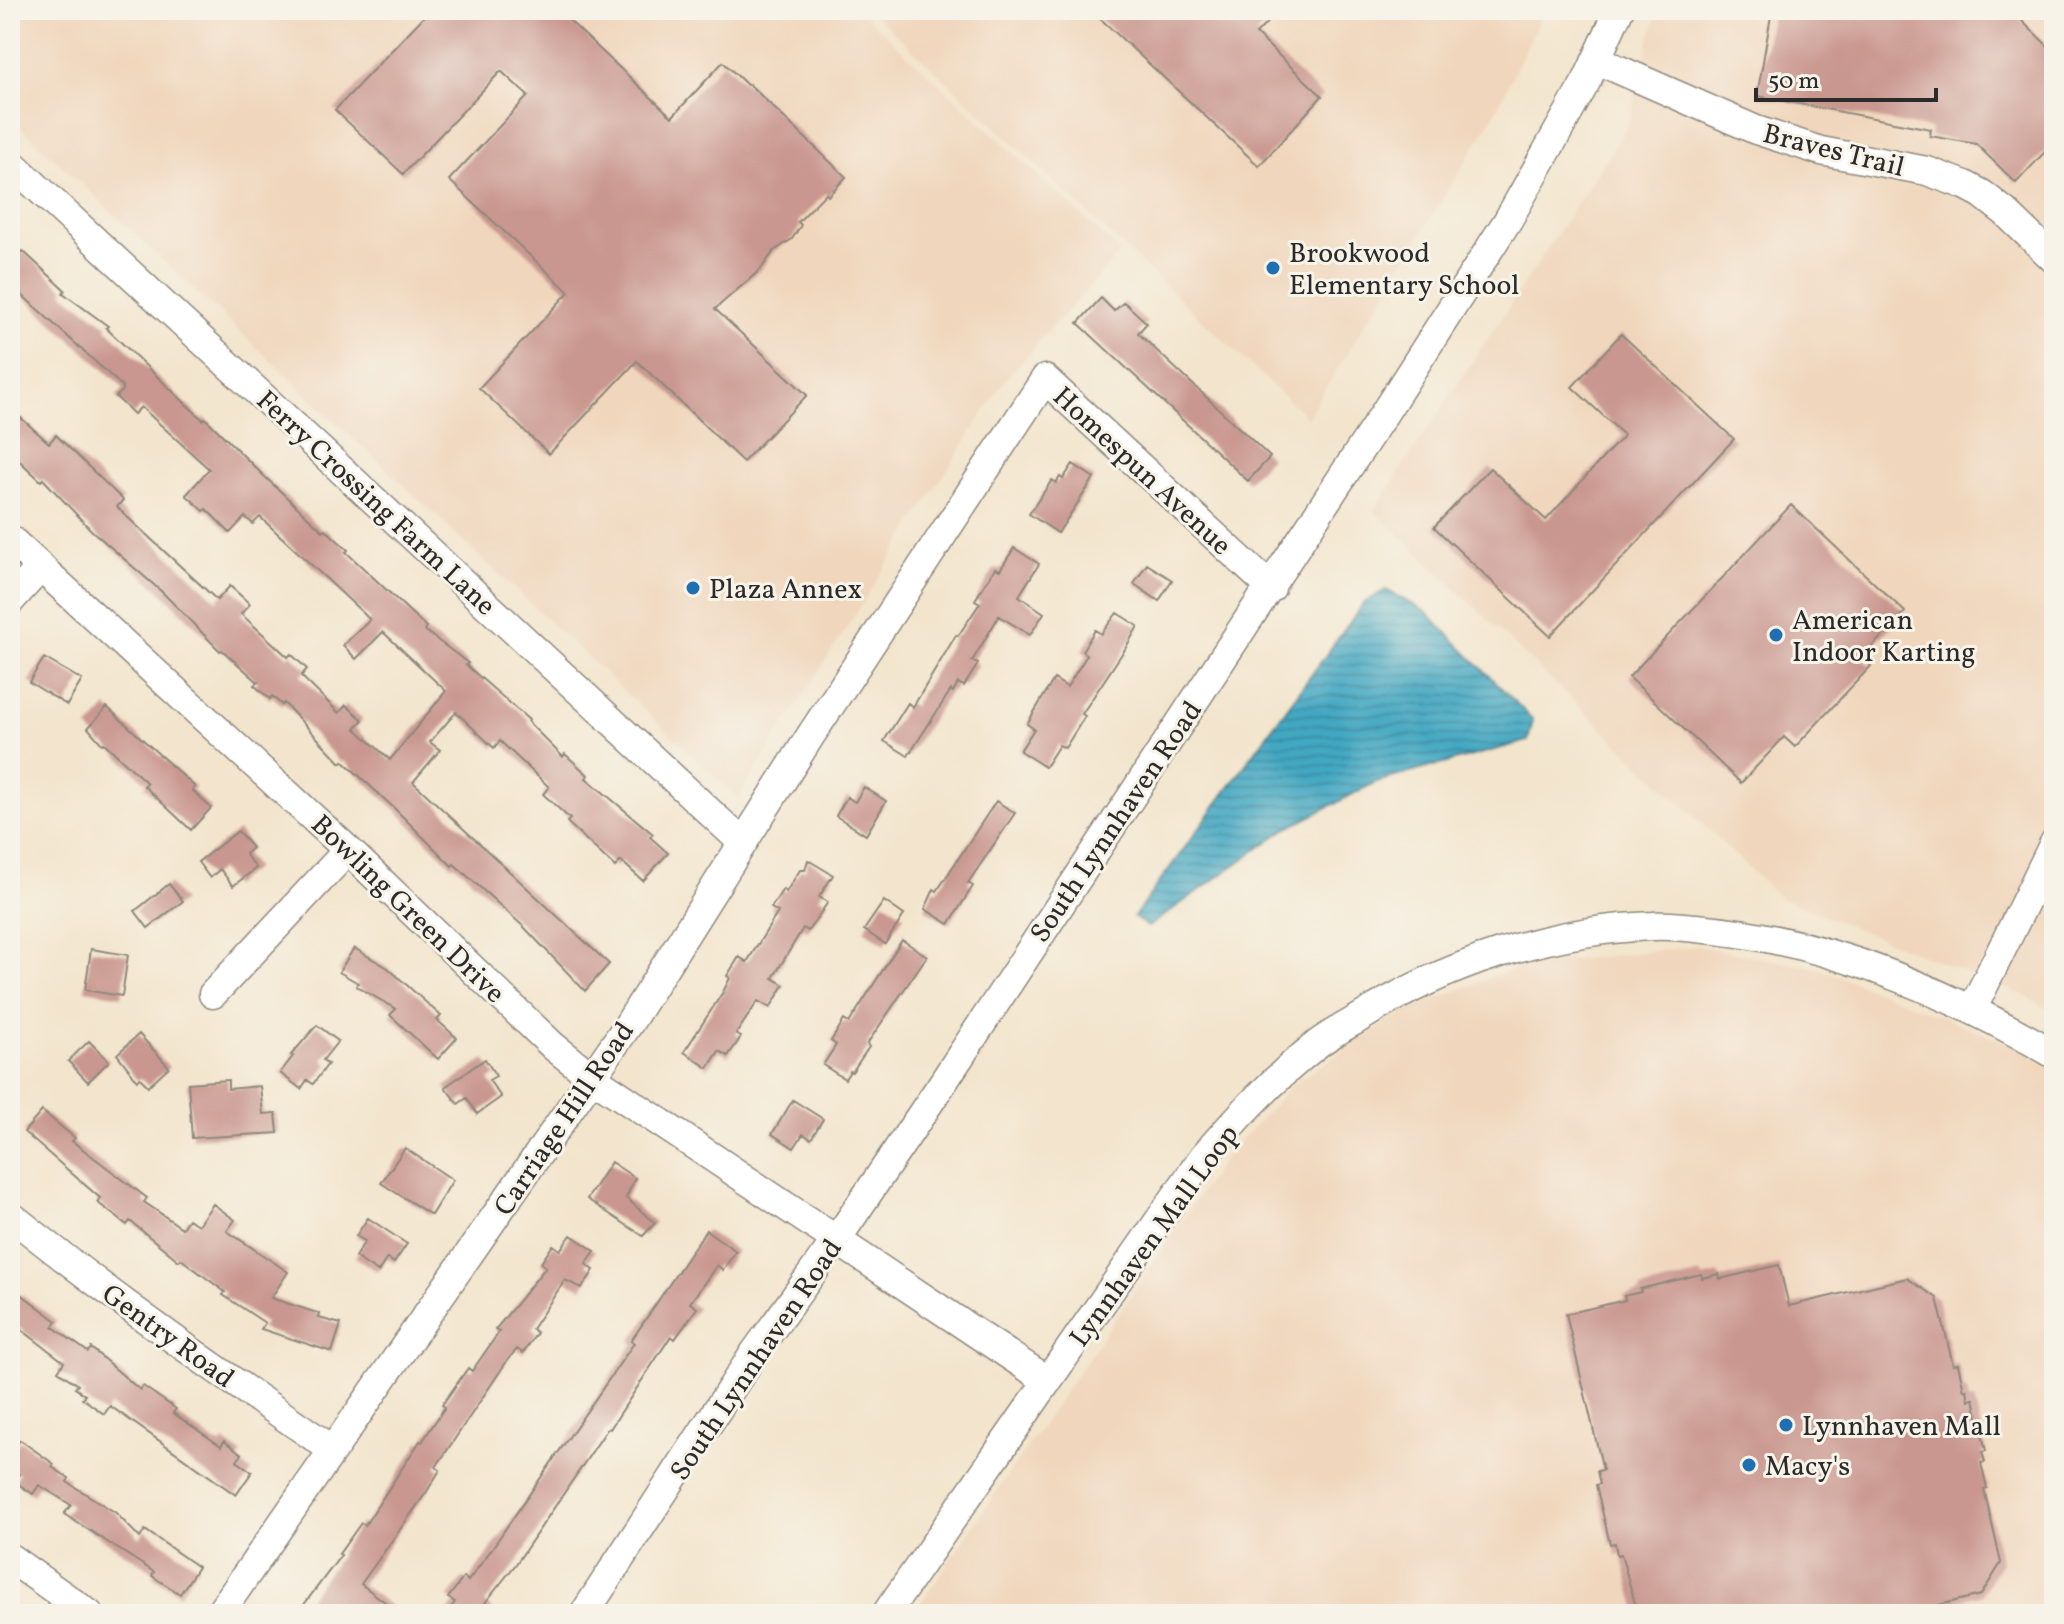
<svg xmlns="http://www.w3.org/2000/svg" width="2064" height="1624" font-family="Vollkorn,serif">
<defs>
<pattern id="water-rules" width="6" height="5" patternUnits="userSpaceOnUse" patternTransform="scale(2)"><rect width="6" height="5" fill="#42a7c2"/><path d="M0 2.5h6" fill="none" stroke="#37889e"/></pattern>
</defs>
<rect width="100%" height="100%" fill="#f7f3e8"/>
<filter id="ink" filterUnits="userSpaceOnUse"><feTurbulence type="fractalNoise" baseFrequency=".0125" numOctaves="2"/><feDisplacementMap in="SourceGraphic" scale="16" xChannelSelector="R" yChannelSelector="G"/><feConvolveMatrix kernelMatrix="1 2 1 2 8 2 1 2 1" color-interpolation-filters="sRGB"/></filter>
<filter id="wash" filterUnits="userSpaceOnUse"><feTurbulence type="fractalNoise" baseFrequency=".006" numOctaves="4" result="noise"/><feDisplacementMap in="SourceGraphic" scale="32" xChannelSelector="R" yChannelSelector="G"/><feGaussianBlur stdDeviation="1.8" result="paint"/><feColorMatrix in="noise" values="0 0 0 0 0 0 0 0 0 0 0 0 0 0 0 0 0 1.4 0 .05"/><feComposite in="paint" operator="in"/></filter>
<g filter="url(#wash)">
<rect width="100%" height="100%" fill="#f3e5cd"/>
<path fill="#f0d6bc" d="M 10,10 L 859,10 L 1121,252 L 1006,378 L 738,798 L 10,117 Z
M 870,10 L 1544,10 L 1492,119 L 1307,418 Z
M 1660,10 L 2054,10 L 2054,1013 L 2030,998 L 1780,898 L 1374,511 L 1628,126 L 1650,36 Z
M 1697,946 L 1822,969 L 2018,1047 L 2054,1070 L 2054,1614 L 913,1614 L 1225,1157 L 1293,1084 L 1401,1012 L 1521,966 Z"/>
<path fill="url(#water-rules)" stroke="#366976" stroke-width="2" d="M 1386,590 L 1425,611 L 1533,720 L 1528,741 L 1376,782 L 1284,830 L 1148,927 L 1134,917 L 1364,603 Z"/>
<g id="blocks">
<path fill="#c9978f" d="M 430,10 L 558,10 L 672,117 L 723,62 L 747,85 L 749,84 L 846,177 L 828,196 L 826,193 L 798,222 L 801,225 L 792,239 L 774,251 L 760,270 L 715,309 L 807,395 L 743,462 L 637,361 L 549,454 L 479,388 L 569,292 L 449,180 L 528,96 L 501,71 L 403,174 L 335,110 Z
M 1091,10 L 1279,10 L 1256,34 L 1322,96 L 1259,166 Z
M 1772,10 L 1972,10 L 2019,18 L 2054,52 L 2054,142 L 2016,183 L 1976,144 L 1930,136 L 1931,129 L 1757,96 Z
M 23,251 L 65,290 L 63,293 L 108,326 L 106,328 L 203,420 L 205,418 L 264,476 L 323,531 L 325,529 L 348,550 L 346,552 L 426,627 L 424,630 L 468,663 L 466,665 L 529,720 L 528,722 L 563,757 L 565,754 L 588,775 L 586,778 L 653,834 L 650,837 L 668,853 L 643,881 L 621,861 L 615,867 L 567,822 L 570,819 L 543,794 L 549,787 L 500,741 L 494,748 L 456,712 L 430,742 L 440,750 L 413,782 L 609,964 L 585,991 L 524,927 L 454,864 L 452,866 L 394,808 L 343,761 L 341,763 L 284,703 L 282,705 L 272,696 L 270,699 L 254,685 L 258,682 L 222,650 L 220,651 L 162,592 L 91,530 L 43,479 L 41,481 L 10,452 L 10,430 L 21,418 L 49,443 L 56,435 L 123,500 L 117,507 L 124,514 L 217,600 L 230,586 L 250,604 L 241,614 L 288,657 L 291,654 L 307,669 L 301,676 L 339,713 L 346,705 L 363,720 L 355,728 L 390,760 L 446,691 L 383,632 L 356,659 L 343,645 L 370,620 L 362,612 L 260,517 L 253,524 L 245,517 L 230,533 L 206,509 L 204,511 L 186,495 L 209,469 L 141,407 L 134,414 L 116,397 L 123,390 L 122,386 L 10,284 L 10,266 Z
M 1101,298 L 1114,311 L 1124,302 L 1147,323 L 1138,333 L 1270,457 L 1248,481 L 1078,323 Z
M 1621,334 L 1734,439 L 1550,636 L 1434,527 L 1490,468 L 1546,520 L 1624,435 L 1572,387 Z
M 1073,464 L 1094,478 L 1058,533 L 1029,514 L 1052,480 L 1056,483 L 1060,477 L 1063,479 Z
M 1791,505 L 1905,612 L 1862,657 L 1871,666 L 1795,747 L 1784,737 L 1741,783 L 1629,677 Z
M 1014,548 L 1039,564 L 1019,596 L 1044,613 L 1030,635 L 999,616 L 972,661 L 978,664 L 964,686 L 958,683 L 953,692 L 951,690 L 908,756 L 884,741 L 908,703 L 913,707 L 956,635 L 958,636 L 980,603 L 975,600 L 995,568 L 1000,570 Z
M 1147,564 L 1172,580 L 1159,601 L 1134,584 Z
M 1117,613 L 1138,626 L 1125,649 L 1082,714 L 1085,716 L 1065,748 L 1059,745 L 1045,767 L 1020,751 L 1034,729 L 1027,724 L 1054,679 L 1067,687 L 1087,655 L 1082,651 L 1095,630 L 1101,634 Z
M 44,658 L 82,680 L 67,705 L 29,682 Z
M 107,707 L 195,787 L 192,790 L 211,808 L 191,830 L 144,786 L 147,783 L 104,743 L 102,744 L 88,728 Z
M 864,787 L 886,801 L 866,835 L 836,816 L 847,797 L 855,802 Z
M 996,801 L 1015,813 L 968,883 L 973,886 L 949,924 L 925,909 L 934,889 L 937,891 Z
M 238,831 L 252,848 L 245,854 L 256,868 L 233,886 L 220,869 L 210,878 L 198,862 Z
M 808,860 L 833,875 L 819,897 L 828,902 L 808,931 L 803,928 L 773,978 L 784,985 L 770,1008 L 758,1001 L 736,1034 L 741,1037 L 728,1056 L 719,1051 L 708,1068 L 684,1052 L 723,992 L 730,978 L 727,976 L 739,957 L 747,962 L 778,912 L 771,908 L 783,889 L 786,892 L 800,870 L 805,870 Z
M 169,884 L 183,901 L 148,928 L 135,911 Z
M 884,901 L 904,915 L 885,944 L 864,930 Z
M 902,940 L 927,956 L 867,1044 L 869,1047 L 852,1072 L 850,1071 L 845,1079 L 823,1065 L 836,1045 L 831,1041 L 844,1020 L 849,1023 Z
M 354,948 L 388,968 L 441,1016 L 437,1020 L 457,1038 L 438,1059 L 390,1015 L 396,1009 L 356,986 L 358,983 L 339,972 Z
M 91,949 L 128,955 L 122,996 L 85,990 Z
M 317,1025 L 338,1041 L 323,1060 L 328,1064 L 313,1084 L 307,1080 L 301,1089 L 280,1073 L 293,1056 L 291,1055 Z
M 139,1034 L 169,1067 L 148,1086 L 140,1078 L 137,1080 L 117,1054 Z
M 89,1041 L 109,1061 L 88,1082 L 68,1061 Z
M 485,1059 L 496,1076 L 489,1080 L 501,1097 L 477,1114 L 467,1098 L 458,1104 L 445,1087 Z
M 228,1080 L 228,1089 L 260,1086 L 263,1114 L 276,1113 L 278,1133 L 192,1138 L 188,1083 Z
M 793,1100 L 823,1119 L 811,1139 L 803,1134 L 794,1148 L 772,1134 Z
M 42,1111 L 75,1138 L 72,1141 L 147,1198 L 144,1202 L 182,1228 L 188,1219 L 198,1225 L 213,1204 L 235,1220 L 227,1231 L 288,1272 L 271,1298 L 320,1314 L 319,1318 L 341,1324 L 332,1352 L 261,1329 L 265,1323 L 223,1295 L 225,1292 L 181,1259 L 179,1261 L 130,1221 L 127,1225 L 97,1202 L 100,1198 L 24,1132 Z
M 405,1148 L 453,1180 L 431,1215 L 381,1183 Z
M 611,1162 L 635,1178 L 626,1198 L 655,1223 L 643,1236 L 587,1199 Z
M 368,1218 L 407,1244 L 394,1263 L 387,1258 L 378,1272 L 355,1257 L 365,1241 L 356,1236 Z
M 706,1230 L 736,1251 L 723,1270 L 717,1265 L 690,1303 L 697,1308 L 675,1339 L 671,1336 L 610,1429 L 608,1428 L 516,1564 L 485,1603 L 496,1614 L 446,1614 L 455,1602 L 448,1598 L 464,1577 L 468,1581 L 486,1557 L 634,1343 L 631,1341 Z
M 571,1235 L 595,1251 L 586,1264 L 594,1270 L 582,1288 L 565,1280 L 532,1329 L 537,1333 L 523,1353 L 517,1349 L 509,1358 L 436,1467 L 440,1470 L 426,1493 L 361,1584 L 401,1614 L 297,1614 L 341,1555 L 339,1554 L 361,1523 L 365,1525 L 420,1441 L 422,1442 L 445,1407 L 442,1405 L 468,1368 L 472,1371 L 499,1332 L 495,1330 L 546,1267 L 541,1263 L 553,1245 L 560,1250 Z
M 1779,1265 L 1789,1306 L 1907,1278 L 1937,1298 L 1953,1365 L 1958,1364 L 1964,1390 L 1967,1390 L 1969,1400 L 1974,1399 L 1986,1451 L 1982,1452 L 1985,1462 L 1981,1463 L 1987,1488 L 1984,1489 L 2001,1563 L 1981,1595 L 1900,1614 L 1638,1614 L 1621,1554 L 1617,1555 L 1615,1543 L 1610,1544 L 1596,1485 L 1600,1484 L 1597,1471 L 1603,1470 L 1566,1314 L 1625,1300 L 1624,1296 L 1641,1292 L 1640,1289 L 1701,1274 L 1702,1278 L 1719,1274 L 1720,1279 Z
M 21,1294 L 57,1321 L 53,1327 L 88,1352 L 91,1348 L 140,1390 L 143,1386 L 176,1409 L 173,1413 L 221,1446 L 224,1441 L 242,1454 L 237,1461 L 252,1472 L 236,1495 L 110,1406 L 104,1414 L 82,1398 L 85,1395 L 75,1388 L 78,1385 L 58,1371 L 64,1362 L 10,1321 L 10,1309 Z
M 20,1440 L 54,1464 L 52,1467 L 69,1478 L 67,1482 L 116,1513 L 140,1538 L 145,1530 L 198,1567 L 180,1594 L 152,1576 L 154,1572 L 64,1514 L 71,1505 L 39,1485 L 33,1494 L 14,1481 L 19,1474 L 10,1468 L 10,1455 Z"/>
</g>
</g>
<g filter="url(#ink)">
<use href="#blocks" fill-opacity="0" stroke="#8f887c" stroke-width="2"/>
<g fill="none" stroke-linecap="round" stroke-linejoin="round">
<g stroke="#8f887c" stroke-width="31">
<path id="minor" d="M 1597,60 L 1756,130 L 1821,151 L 1927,171 L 1965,185 L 1982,194 L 2005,212 L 2054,259
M 10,162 L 743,843
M 10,539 L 348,850 L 553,1046 L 592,1077 L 1048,1381
M 10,601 L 41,567
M 213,994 L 348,850
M 1972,1010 L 2054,843
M 10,1215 C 114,1299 223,1375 333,1450
M 10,1558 L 89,1614
M 219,1614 L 628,1025 L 811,735 L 1045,379 L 1271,588
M 584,1614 L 755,1352 L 837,1239 L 942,1084 L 1383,415 L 1508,220 L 1587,80 L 1619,10
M 886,1614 L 1203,1157 C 1238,1117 1273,1079 1315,1046 C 1327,1036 1342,1028 1356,1020 C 1444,964 1548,930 1653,926 C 1667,925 1682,927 1696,928 C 1822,938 1946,991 2054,1054"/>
</g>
<use href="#minor" stroke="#fff" stroke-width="28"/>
</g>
</g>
<g fill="#1f6fb2" stroke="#f7f3e8" stroke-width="3">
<circle cx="1273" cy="268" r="8"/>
<circle cx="693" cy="588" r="8"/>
<circle cx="1776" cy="635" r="8"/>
<circle cx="1786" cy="1425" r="8"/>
<circle cx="1749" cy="1465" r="8"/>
</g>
<g text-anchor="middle" stroke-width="6" stroke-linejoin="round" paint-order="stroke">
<g font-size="28" fill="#2b2b2b" stroke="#f7f3e8">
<text transform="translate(1834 149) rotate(14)" y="10">Braves Trail</text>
<text transform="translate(1143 470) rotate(43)" y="10">Homespun Avenue</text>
<text transform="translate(377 502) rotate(43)" y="10">Ferry Crossing Farm Lane</text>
<text transform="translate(1115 821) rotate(-56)" y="10">South Lynnhaven Road</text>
<text transform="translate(409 908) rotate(44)" y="10">Bowling Green Drive</text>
<text transform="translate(563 1118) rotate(-56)" y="10">Carriage Hill Road</text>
<text transform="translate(1153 1235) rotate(-54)" y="10">Lynnhaven Mall Loop</text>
<text transform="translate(169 1335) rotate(36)" y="10">Gentry Road</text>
<text transform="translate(755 1359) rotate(-56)" y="10">South Lynnhaven Road</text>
</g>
<g font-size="28" fill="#2b2b2b" stroke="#f7f3e8" text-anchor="start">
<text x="1289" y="262">Brookwood<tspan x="1289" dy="32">Elementary School</tspan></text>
<text x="709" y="598">Plaza Annex</text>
<text x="1792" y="629">American<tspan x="1792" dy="32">Indoor Karting</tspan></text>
<text x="1802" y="1435">Lynnhaven Mall</text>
<text x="1765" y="1475">Macy's</text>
</g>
</g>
<rect width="2064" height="1624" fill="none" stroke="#f7f3e8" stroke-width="40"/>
<path d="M1756 88v12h180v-12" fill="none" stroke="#2b2b2b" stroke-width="4"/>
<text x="1768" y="88" font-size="24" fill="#2b2b2b" stroke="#f7f3e8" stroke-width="6" paint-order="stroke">50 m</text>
</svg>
